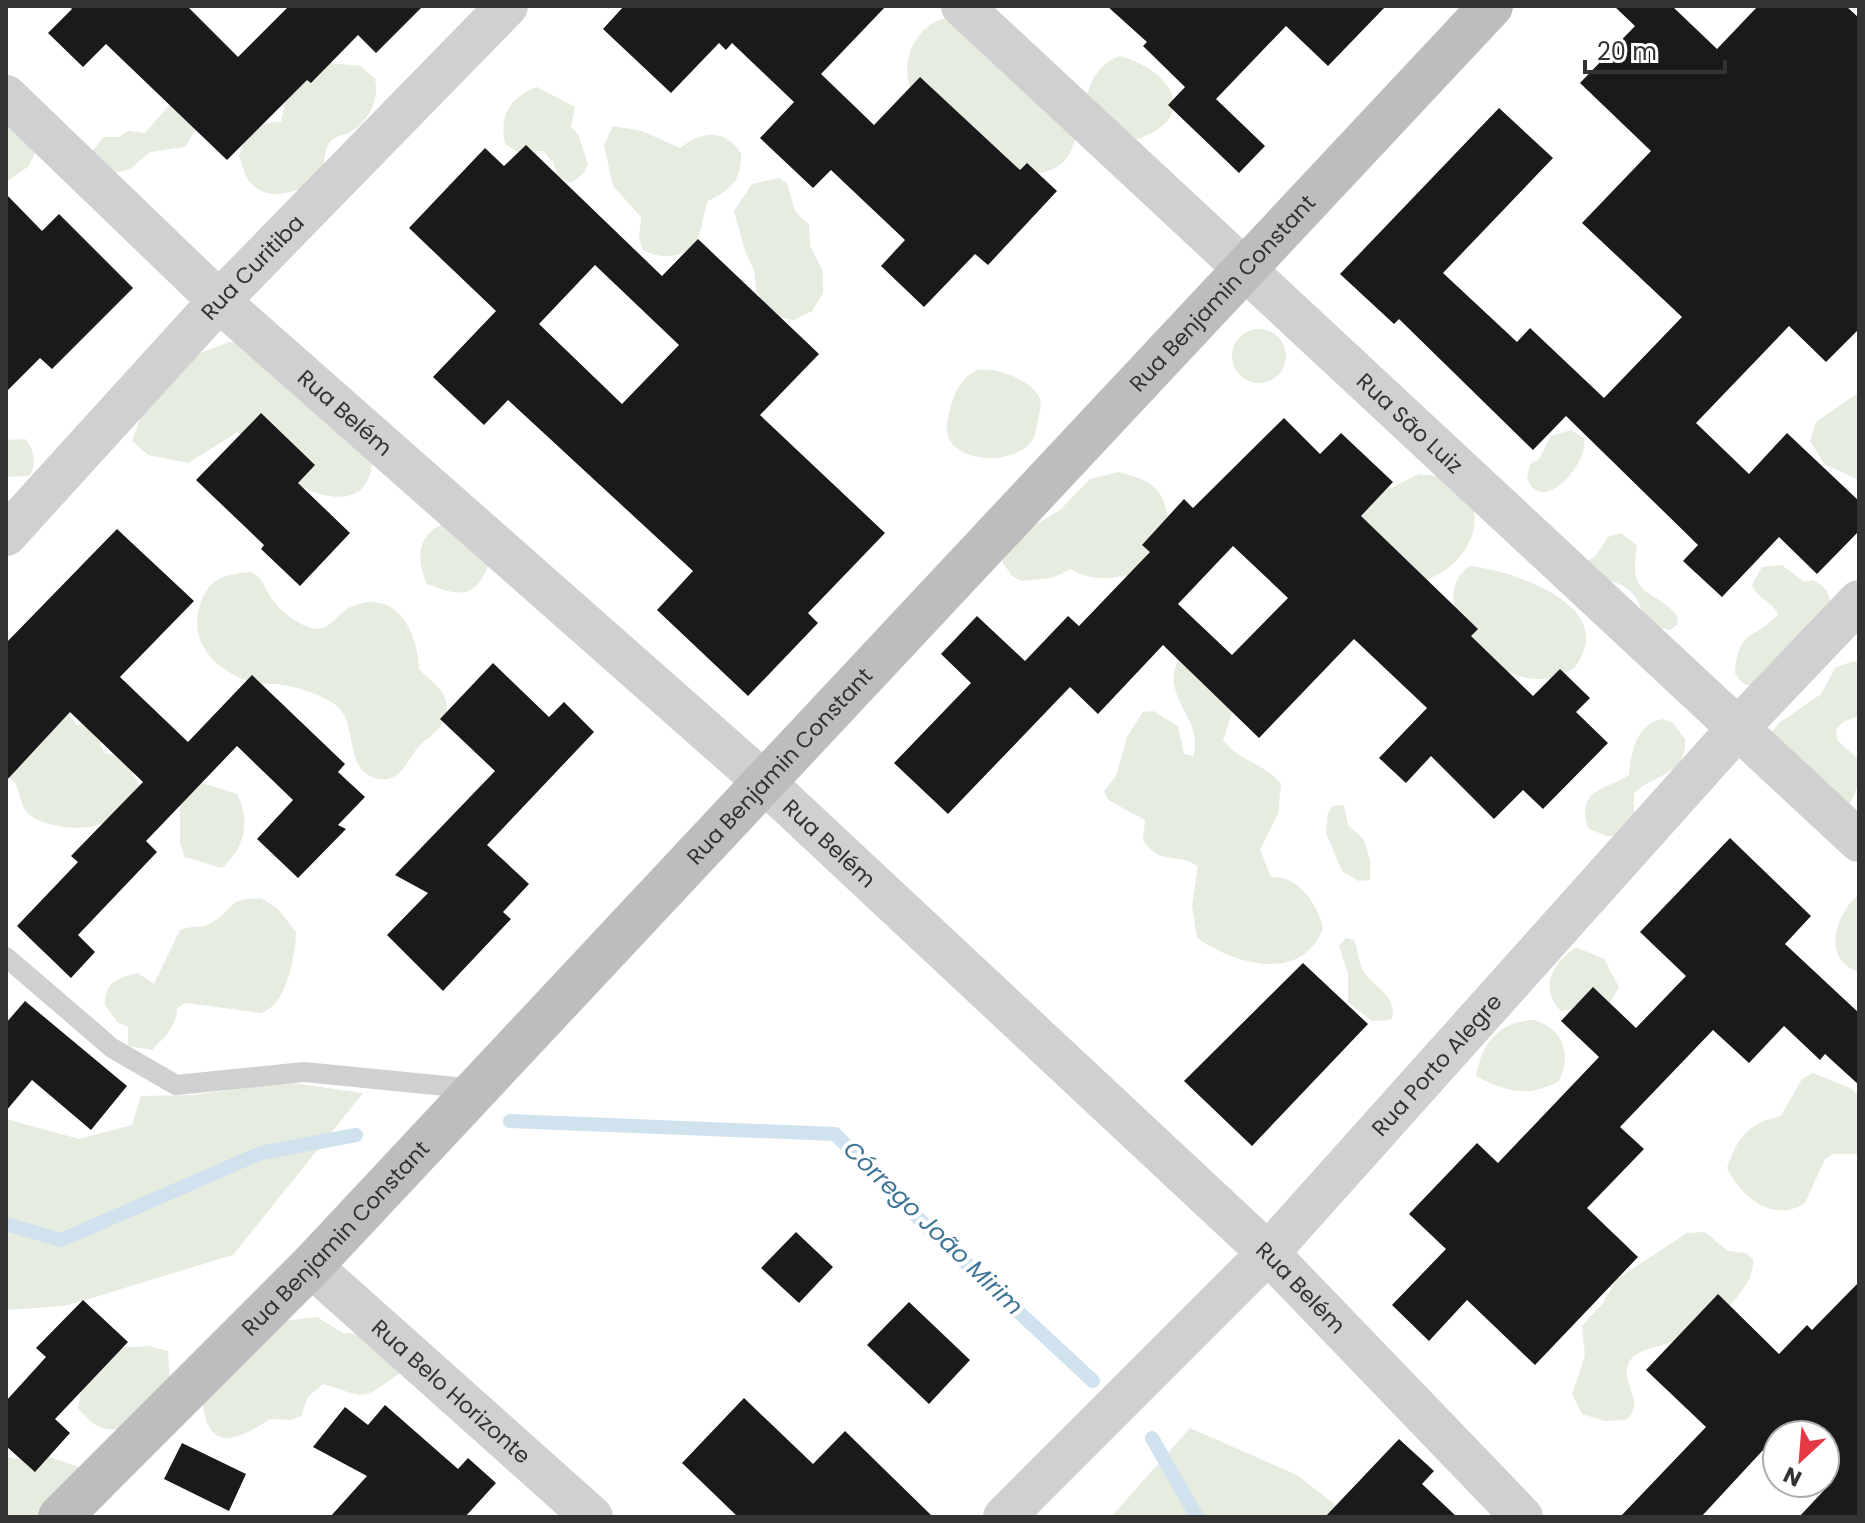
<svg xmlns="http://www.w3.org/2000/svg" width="1865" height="1523" font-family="Poppins,sans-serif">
<rect width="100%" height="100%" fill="#fff"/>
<path fill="#e6ecdf" d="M 946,18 L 1076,137 C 1068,166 1053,174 1025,174 L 913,93 C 898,65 914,25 946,18 Z
M 1120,56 C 1181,74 1199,125 1126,142 L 1086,104 C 1088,83 1099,63 1120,56 Z
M 320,62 L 361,66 L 375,79 C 380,99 368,123 349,133 C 344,135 336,136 332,140 C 323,148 324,167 322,178 C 303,189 268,206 249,181 C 245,175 242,164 239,156 C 246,135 258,122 281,122 L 286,98 Z
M 537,87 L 575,107 L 571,127 L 578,134 L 588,164 L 584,173 L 571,183 L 558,176 L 553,162 L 543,151 L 518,152 L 505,144 C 499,114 510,98 537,87 Z
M 172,102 L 196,129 L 185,147 L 150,152 L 130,169 L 110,174 L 88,157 L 103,137 L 119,137 L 128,131 L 145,133 Z
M 6,126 L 16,130 L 35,153 L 29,166 L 6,182 Z
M 613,126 L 642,131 L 680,148 C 701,132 723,127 741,153 C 742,180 731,190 708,201 C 703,213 703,226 698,238 C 688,259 657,261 642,248 L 639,238 L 641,217 L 613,186 L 604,145 Z
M 779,178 L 787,183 L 795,211 L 809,225 L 810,246 L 823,272 L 823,293 L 812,311 L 794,320 L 783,318 L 765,307 L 756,289 L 754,270 L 745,251 L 734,211 L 752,184 Z
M1232 356a27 27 0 1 1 54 0a27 27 0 1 1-54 0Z
M 229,342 L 249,343 L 373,459 C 368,524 299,491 267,465 C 256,456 247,443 238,432 L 188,463 L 148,455 L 132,441 L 141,416 L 193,356 Z
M 977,370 C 996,367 1026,378 1038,395 C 1043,402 1040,411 1038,419 C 1037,426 1036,436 1031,442 C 1014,465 954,464 947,433 C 945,425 949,416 950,409 C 954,392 962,378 977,370 Z
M 1859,392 L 1859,480 L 1824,464 L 1810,441 L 1816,422 Z
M 1571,430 L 1584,438 C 1590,462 1542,518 1527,478 L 1530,464 L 1539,459 L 1551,436 Z
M 25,439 C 35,450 36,463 30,476 L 6,477 L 6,440 Z
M 1118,472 C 1158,481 1167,493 1169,533 L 1141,572 C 1116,578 1093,583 1071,569 L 1052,578 L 1021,581 L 1012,576 L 1003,563 L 1004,553 L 1025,531 L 1060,510 L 1090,479 Z
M 1419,474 C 1428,475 1442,476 1450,480 C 1492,504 1475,552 1441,573 C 1427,581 1408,584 1393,589 L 1361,516 L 1375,496 Z
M 446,523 L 491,559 C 476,598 464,598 427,584 C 416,559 416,534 446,523 Z
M 1621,533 L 1637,545 C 1628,599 1650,586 1677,615 L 1678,624 L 1670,630 L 1645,625 C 1640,594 1628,582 1597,579 L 1586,561 L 1595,557 L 1608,537 Z
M 1782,565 L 1804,582 L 1813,580 C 1823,586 1829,590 1830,602 L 1761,690 L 1742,683 L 1735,673 C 1739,626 1757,640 1778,614 C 1771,600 1757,599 1752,585 L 1762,567 Z
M 1470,566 C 1515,571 1622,607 1574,668 C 1505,714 1416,602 1470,566 Z
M 250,572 C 266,579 263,587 272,599 C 280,611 297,624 311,628 C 331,633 337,612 353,606 C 397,588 418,633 419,669 C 430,682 445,687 447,707 C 448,725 432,735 420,745 C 408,757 401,786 375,778 C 344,769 358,724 337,706 C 322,694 293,685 274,684 C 266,683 258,685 250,682 C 210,668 184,636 204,595 C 213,576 231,574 250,572 Z
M 1179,659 L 1236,702 L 1223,740 C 1237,760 1266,764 1281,784 L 1278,814 L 1260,850 L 1271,877 C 1298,875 1319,905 1323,929 C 1301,983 1236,965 1197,938 L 1192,906 L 1198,866 C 1177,852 1160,866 1143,840 L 1145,820 L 1108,800 L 1104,791 L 1116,776 L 1127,737 L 1143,712 L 1153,711 L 1178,726 L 1184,754 L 1193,756 C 1205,718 1158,696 1179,659 Z
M 1853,661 L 1859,663 L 1859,716 L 1843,722 L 1836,729 L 1837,740 L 1859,760 C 1859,783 1858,796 1842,814 L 1772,732 L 1779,723 L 1821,694 L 1835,668 Z
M 73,698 L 71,717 L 77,725 L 87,724 L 102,736 L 100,745 L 105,753 C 124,756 131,770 140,786 L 111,829 L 100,824 C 82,832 38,827 26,811 C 17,799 22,787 9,777 L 6,707 Z
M 1662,719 L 1672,722 L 1685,739 C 1687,776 1655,773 1634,793 L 1634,814 L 1615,836 L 1606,836 L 1588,828 C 1576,788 1605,791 1629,775 C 1631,751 1636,725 1662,719 Z
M 196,781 L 237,794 C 251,822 245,847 222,868 L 185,857 L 180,843 L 180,802 Z
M 1344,805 L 1348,825 L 1364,840 L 1370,860 L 1370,880 L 1359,881 L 1342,871 L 1326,833 L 1328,813 L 1333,806 Z
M 1859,894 L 1859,972 C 1821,960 1835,914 1859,894 Z
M 261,898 L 277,908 L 296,932 C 295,957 287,1005 261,1013 L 186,1003 L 177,1008 C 177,1026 164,1038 152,1050 L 128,1046 L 128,1027 L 117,1022 L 105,1005 C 104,982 118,978 138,973 L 154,984 L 180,930 C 190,925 202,929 211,923 C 236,909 223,899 261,898 Z
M 1346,938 L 1355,941 C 1358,951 1359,964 1364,972 C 1375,988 1400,998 1391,1020 L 1372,1021 L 1348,1002 L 1348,973 L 1339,946 Z
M 1576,947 L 1604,959 L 1619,987 L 1609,1004 L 1561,1011 C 1538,988 1553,963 1576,947 Z
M 1534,1020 C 1563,1029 1572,1053 1559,1081 C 1529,1098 1506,1092 1476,1076 C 1482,1043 1499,1021 1534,1020 Z
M 1813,1073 L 1850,1088 L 1859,1096 L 1859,1154 L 1833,1154 L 1825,1159 L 1805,1203 C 1772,1224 1742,1197 1727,1168 C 1738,1137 1748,1123 1781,1116 L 1802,1079 Z
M 284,1082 L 363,1093 L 233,1255 L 65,1306 L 6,1310 L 6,1119 L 79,1139 L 132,1125 L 141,1096 L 192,1095 Z
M 1705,1232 L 1728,1251 L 1746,1253 L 1753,1259 C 1753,1278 1747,1283 1737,1297 C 1718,1324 1698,1333 1666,1344 C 1655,1348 1640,1349 1632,1358 C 1614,1378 1649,1401 1626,1420 L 1604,1421 L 1582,1414 L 1572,1394 L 1585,1356 L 1582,1326 L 1602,1304 L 1617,1279 L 1687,1233 Z
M 317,1317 L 343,1333 L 364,1334 L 400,1373 C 359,1403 367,1397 323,1384 L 308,1397 L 301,1416 L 291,1420 L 270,1419 C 253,1430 219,1454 207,1422 C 203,1412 202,1407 205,1397 L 275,1322 Z
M 148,1346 L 168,1351 L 170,1382 L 120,1429 C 100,1432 90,1422 78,1408 L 82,1387 L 115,1348 Z
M 1190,1428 L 1297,1475 L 1351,1517 L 1111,1517 Z
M 38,1453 L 79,1467 L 90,1486 L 80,1517 L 6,1517 L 6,1457 L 16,1459 Z"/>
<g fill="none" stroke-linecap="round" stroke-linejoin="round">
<path stroke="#cfe2ee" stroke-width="14" d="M 510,1121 L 835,1134 L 928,1228 L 1093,1381
M 6,1224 L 61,1240 L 261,1153 L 356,1135
M 1152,1438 L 1197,1517"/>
</g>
<path fill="#1a1a1a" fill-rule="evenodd" d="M 69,6 L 187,6 L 238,57 L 289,6 L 423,6 L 376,53 L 358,35 L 311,83 L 307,80 L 227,160 L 106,44 L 83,67 L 48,33 L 72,9 Z
M 624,6 L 886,6 L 821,74 L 874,125 L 920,77 L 1020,170 L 1027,163 L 1057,191 L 988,265 L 975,254 L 924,307 L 881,266 L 905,240 L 831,170 L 813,188 L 760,138 L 794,102 L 732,43 L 726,50 L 719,43 L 671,93 L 603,29 Z
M 1107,6 L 1386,6 L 1328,66 L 1286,26 L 1216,99 L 1265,146 L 1239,173 L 1168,105 L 1185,87 L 1143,46 L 1147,42 Z
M 1614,6 L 1672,6 L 1717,49 L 1758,6 L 1846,6 L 1859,18 L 1859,329 L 1826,362 L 1789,326 L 1696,423 L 1749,474 L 1787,433 L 1859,501 L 1859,531 L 1817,574 L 1779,537 L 1722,597 L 1683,561 L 1698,545 L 1566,416 L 1533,450 L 1399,319 L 1394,324 L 1340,274 L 1499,108 L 1553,158 L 1443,273 L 1517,342 L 1530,328 L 1604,398 L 1682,317 L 1582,223 L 1651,151 L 1580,83 L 1635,26 Z
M 526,145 L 662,276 L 698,239 L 819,354 L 760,415 L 885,533 L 808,613 L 818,623 L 748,696 L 657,610 L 693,571 L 508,400 L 484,425 L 433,377 L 496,311 L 409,228 L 485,148 L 504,166 ZM 595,265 L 679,345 L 622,404 L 539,324 Z
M 6,194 L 42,231 L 59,214 L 133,288 L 52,369 L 40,358 L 6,392 Z
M 261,413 L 315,465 L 298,483 L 350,533 L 300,586 L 261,549 L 264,545 L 196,480 Z
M 1284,418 L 1320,454 L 1341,433 L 1393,482 L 1361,516 L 1478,629 L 1471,636 L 1533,696 L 1560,669 L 1590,698 L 1576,712 L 1608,743 L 1543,809 L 1523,790 L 1494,819 L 1431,756 L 1406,783 L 1379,758 L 1427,708 L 1354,639 L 1259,738 L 1163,645 L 1098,714 L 1070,687 L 948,814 L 894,763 L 971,683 L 941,654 L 977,616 L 1025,661 L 1068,616 L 1079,626 L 1150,552 L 1142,545 L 1184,499 L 1193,508 ZM 1233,546 L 1288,598 L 1232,655 L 1178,604 Z
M 117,529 L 194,601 L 120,677 L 188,742 L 252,675 L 345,764 L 338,772 L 365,797 L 338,825 L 346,829 L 298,878 L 257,839 L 293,800 L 237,746 L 146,841 L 157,852 L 78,935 L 95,952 L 71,978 L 17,926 L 78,862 L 71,856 L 143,782 L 70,712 L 6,781 L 6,643 Z
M 493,663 L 549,717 L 564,702 L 594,732 L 487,845 L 529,884 L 503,912 L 511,919 L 443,991 L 387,935 L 428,893 L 395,875 L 495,771 L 440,719 Z
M 1730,838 L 1811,916 L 1785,944 L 1859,1013 L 1859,1085 L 1825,1054 L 1820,1060 L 1784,1026 L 1749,1063 L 1713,1030 L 1620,1127 L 1644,1149 L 1587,1208 L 1638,1257 L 1535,1365 L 1467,1300 L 1429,1341 L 1392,1305 L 1446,1249 L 1409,1214 L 1477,1143 L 1498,1163 L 1599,1057 L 1561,1021 L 1593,987 L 1636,1028 L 1686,976 L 1640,932 Z
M 1303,963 L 1368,1024 L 1252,1146 L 1184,1081 Z
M 25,1001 L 127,1086 L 91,1130 L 32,1080 L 6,1111 L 6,1023 Z
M 796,1232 L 833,1267 L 799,1303 L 761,1268 Z
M 1859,1282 L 1859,1517 L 1799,1517 L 1828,1486 L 1825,1483 L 1825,1435 L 1777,1435 L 1701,1517 L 1620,1517 L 1706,1427 L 1646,1370 L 1718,1294 L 1779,1354 L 1807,1325 L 1812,1330 Z
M 83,1300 L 128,1342 L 55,1419 L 70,1433 L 35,1472 L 6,1446 L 6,1401 L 46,1357 L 36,1348 Z
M 909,1302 L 970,1360 L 929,1404 L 867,1345 Z
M 744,1398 L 813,1464 L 845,1431 L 933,1517 L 738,1517 L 682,1463 Z
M 385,1405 L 458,1469 L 468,1458 L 496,1483 L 465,1517 L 330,1517 L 367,1476 L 313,1447 L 345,1407 L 368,1425 Z
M 1399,1439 L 1434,1471 L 1422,1484 L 1457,1517 L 1325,1517 Z
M 182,1443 L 246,1474 L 229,1511 L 164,1479 Z"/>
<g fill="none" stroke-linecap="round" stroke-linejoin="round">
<path stroke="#d0d0d0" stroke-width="20" d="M 6,957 L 112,1048 L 176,1085 L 304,1072 L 476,1089"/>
<g stroke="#d0d0d0" stroke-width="42">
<path id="s1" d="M 962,6 L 1859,841"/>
<path id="s2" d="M 6,96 L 219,301 L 763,781 L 1268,1253 L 1522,1517"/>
<path id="s3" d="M 6,535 L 219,301 L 507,6"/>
<path id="s4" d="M 311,1266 L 592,1517"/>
<path id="s5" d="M 1004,1517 L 1268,1253 L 1739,727 L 1859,601"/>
</g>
<path stroke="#bdbdbd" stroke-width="44" id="s6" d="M 60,1517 L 311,1266 L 1491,6"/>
</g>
<g text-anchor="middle" stroke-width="8" stroke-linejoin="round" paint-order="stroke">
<g font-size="22" fill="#333" stroke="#fff">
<text dy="8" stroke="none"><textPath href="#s3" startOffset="364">Rua Curitiba</textPath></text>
<text dy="8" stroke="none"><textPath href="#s6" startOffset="1688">Rua Benjamin Constant</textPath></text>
<text dy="8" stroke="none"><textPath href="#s2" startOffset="464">Rua Belém</textPath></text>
<text dy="8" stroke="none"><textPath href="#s1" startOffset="612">Rua São Luiz</textPath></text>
<text dy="8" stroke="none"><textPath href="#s6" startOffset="1040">Rua Benjamin Constant</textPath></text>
<text dy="8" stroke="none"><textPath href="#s2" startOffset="1112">Rua Belém</textPath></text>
<text dy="8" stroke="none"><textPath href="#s5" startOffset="626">Rua Porto Alegre</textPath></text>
<text dy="8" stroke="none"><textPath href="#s6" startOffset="392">Rua Benjamin Constant</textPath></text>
<text dy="8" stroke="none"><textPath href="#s2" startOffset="1760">Rua Belém</textPath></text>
<text dy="8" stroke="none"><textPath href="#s4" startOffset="188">Rua Belo Horizonte</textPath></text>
</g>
<g font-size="24" font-style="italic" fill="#3f7597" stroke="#fff">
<text transform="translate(933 1228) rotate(44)" y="8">Córrego João Mirim</text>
</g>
</g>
<rect width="1865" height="1523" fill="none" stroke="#333333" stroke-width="16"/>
<g transform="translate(1801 1459) rotate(206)"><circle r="38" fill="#ffffff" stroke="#adadad" stroke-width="2"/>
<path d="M0-6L14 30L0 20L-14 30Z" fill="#e63946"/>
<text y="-12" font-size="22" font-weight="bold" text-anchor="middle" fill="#333333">N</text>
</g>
<path d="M1585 60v12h140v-12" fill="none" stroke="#333333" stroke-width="4"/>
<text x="1597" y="60" font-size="24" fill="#333333" stroke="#ffffff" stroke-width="6" paint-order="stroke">20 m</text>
</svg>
